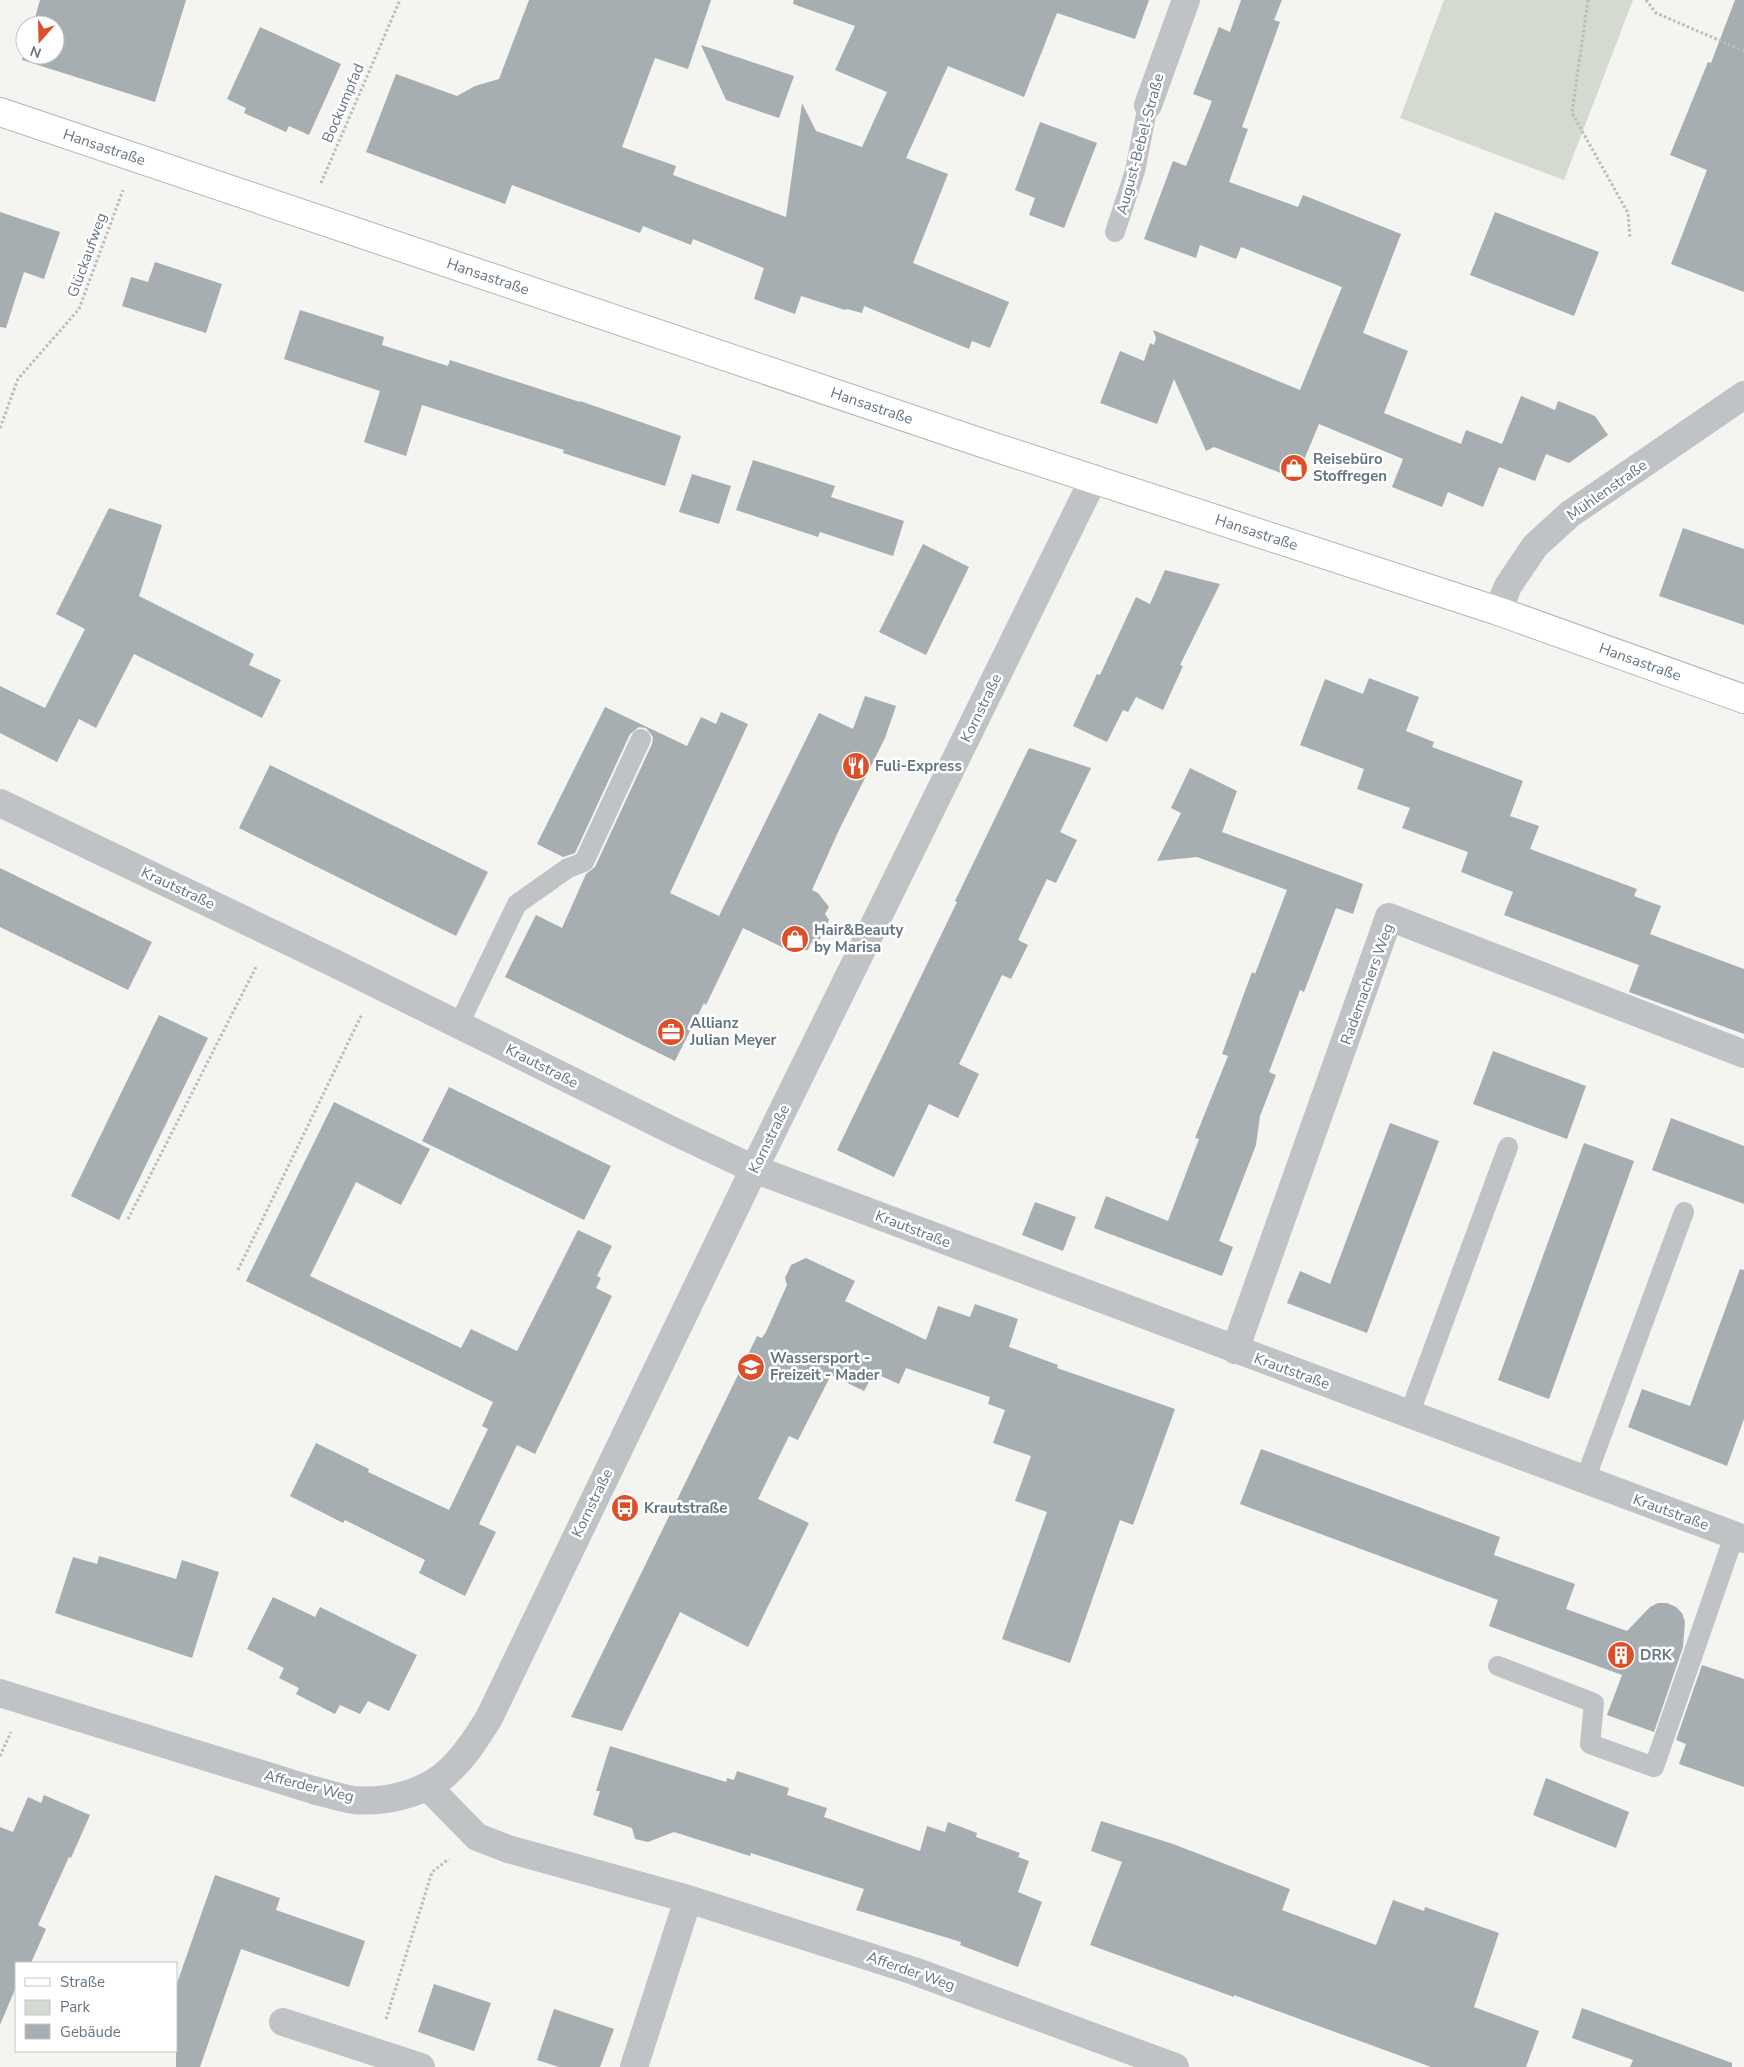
<svg xmlns="http://www.w3.org/2000/svg" width="1744" height="2067" font-family="'Nunito Sans',sans-serif">
<rect width="100%" height="100%" fill="#f4f4f0"/>
<path fill="#d5dad1" d="M 1444,0 L 1633,0 L 1564,180 L 1400,118 Z"/>
<path fill="#a6aeb2" d="M 40,0 L 186,0 L 155,102 L 22,60 L 25,51 L 25,55 L 55,55 L 55,25 L 33,25 Z
M 529,0 L 711,0 L 688,69 L 655,58 L 622,147 L 676,166 L 673,175 L 786,217 L 802,103 L 816,131 L 862,147 L 887,92 L 835,70 L 855,26 L 793,4 L 794,0 L 1149,0 L 1135,39 L 1057,13 L 1024,97 L 948,66 L 906,158 L 948,174 L 913,263 L 1009,302 L 990,348 L 972,341 L 969,349 L 864,306 L 862,313 L 847,309 L 845,310 L 801,296 L 795,314 L 754,299 L 764,268 L 693,239 L 691,245 L 643,226 L 640,233 L 512,185 L 505,204 L 366,152 L 396,74 L 457,96 L 475,86 L 499,79 Z
M 1241,0 L 1282,0 L 1274,20 L 1280,22 L 1242,127 L 1248,129 L 1229,182 L 1298,207 L 1303,195 L 1401,234 L 1363,333 L 1408,351 L 1384,413 L 1461,444 L 1466,430 L 1502,444 L 1521,396 L 1555,410 L 1558,401 L 1595,416 L 1608,435 L 1569,463 L 1546,454 L 1535,481 L 1499,467 L 1483,507 L 1448,492 L 1442,507 L 1392,487 L 1403,459 L 1319,424 L 1296,479 L 1214,447 L 1206,451 L 1174,379 L 1157,424 L 1100,403 L 1120,351 L 1144,361 L 1150,343 L 1154,345 L 1156,338 L 1153,330 L 1300,390 L 1342,287 L 1241,247 L 1236,259 L 1200,245 L 1196,258 L 1144,239 L 1173,161 L 1186,166 L 1212,101 L 1193,94 L 1219,27 L 1230,32 Z
M 1735,0 L 1744,0 L 1744,292 L 1671,264 L 1707,170 L 1670,155 L 1708,62 L 1711,63 Z
M 260,27 L 341,64 L 309,135 L 289,126 L 286,132 L 244,113 L 246,108 L 227,99 Z
M 701,45 L 794,76 L 779,118 L 726,100 Z
M 1040,122 L 1097,143 L 1064,228 L 1029,215 L 1035,198 L 1015,190 Z
M 0,212 L 60,232 L 44,279 L 24,272 L 6,328 L 0,327 Z
M 1495,212 L 1599,252 L 1574,316 L 1470,275 Z
M 155,262 L 222,284 L 206,333 L 122,306 L 131,277 L 148,282 Z
M 300,310 L 384,337 L 382,345 L 448,366 L 450,360 L 580,402 L 580,401 L 681,436 L 665,486 L 563,453 L 564,450 L 422,405 L 406,456 L 364,442 L 380,391 L 284,359 Z
M 753,460 L 835,486 L 831,497 L 904,521 L 893,556 L 820,532 L 818,537 L 736,510 Z
M 692,474 L 731,486 L 719,524 L 679,512 Z
M 109,508 L 162,525 L 139,596 L 254,654 L 249,665 L 281,680 L 262,718 L 134,654 L 96,728 L 79,719 L 57,762 L 0,733 L 0,686 L 45,708 L 85,629 L 56,614 Z
M 1683,528 L 1744,549 L 1744,625 L 1659,596 Z
M 923,544 L 969,567 L 926,655 L 879,632 Z
M 1165,570 L 1220,584 L 1180,665 L 1183,666 L 1163,710 L 1136,697 L 1128,712 L 1123,710 L 1107,742 L 1073,726 L 1097,674 L 1100,675 L 1136,597 L 1150,604 Z
M 1369,678 L 1419,697 L 1406,731 L 1434,742 L 1432,747 L 1523,781 L 1510,816 L 1539,826 L 1530,849 L 1637,889 L 1634,896 L 1661,906 L 1650,934 L 1744,969 L 1744,1034 L 1629,992 L 1639,965 L 1504,915 L 1513,892 L 1461,872 L 1468,852 L 1402,828 L 1410,808 L 1357,789 L 1364,769 L 1300,745 L 1325,679 L 1363,694 Z
M 865,696 L 896,706 L 885,738 L 839,830 L 812,890 L 818,893 L 829,907 L 825,914 L 829,920 L 818,943 L 811,943 L 808,950 L 790,951 L 743,928 L 706,1005 L 704,1003 L 675,1061 L 505,977 L 536,915 L 562,928 L 586,874 L 595,867 L 652,744 L 653,737 L 646,728 L 639,727 L 630,734 L 575,853 L 563,857 L 537,844 L 605,707 L 687,746 L 701,717 L 716,724 L 721,712 L 748,724 L 670,893 L 719,916 L 819,713 L 853,729 Z
M 1029,748 L 1091,768 L 1060,832 L 1077,840 L 1056,883 L 1047,879 L 1018,940 L 1028,945 L 1011,979 L 1002,975 L 959,1064 L 979,1074 L 958,1118 L 929,1104 L 894,1177 L 837,1150 L 957,902 L 955,901 Z
M 270,765 L 488,872 L 456,936 L 239,828 Z
M 1190,768 L 1237,791 L 1222,832 L 1363,884 L 1353,914 L 1336,908 L 1304,992 L 1300,990 L 1269,1072 L 1276,1075 L 1260,1116 L 1256,1145 L 1219,1241 L 1233,1247 L 1222,1276 L 1094,1228 L 1106,1196 L 1168,1221 L 1199,1139 L 1195,1138 L 1228,1056 L 1222,1054 L 1252,972 L 1255,974 L 1287,890 L 1197,857 L 1157,861 L 1181,813 L 1171,808 Z
M 0,868 L 152,942 L 128,990 L 0,927 Z
M 159,1015 L 208,1038 L 119,1220 L 71,1196 Z
M 1493,1051 L 1586,1086 L 1567,1139 L 1473,1104 Z
M 449,1087 L 611,1166 L 584,1220 L 422,1141 Z
M 334,1102 L 430,1149 L 401,1205 L 356,1182 L 310,1276 L 461,1348 L 471,1329 L 517,1351 L 578,1230 L 612,1246 L 597,1276 L 601,1278 L 596,1288 L 612,1296 L 535,1454 L 517,1445 L 479,1524 L 496,1532 L 465,1596 L 419,1573 L 425,1560 L 345,1520 L 343,1523 L 290,1496 L 316,1443 L 369,1469 L 368,1472 L 449,1510 L 488,1429 L 482,1426 L 493,1402 L 246,1281 Z
M 1671,1118 L 1744,1146 L 1744,1204 L 1652,1170 Z
M 1390,1123 L 1439,1141 L 1367,1333 L 1287,1303 L 1300,1271 L 1330,1284 Z
M 1584,1143 L 1634,1161 L 1549,1399 L 1498,1380 Z
M 1035,1202 L 1076,1217 L 1063,1251 L 1022,1235 Z
M 806,1258 L 855,1281 L 845,1301 L 926,1340 L 938,1306 L 970,1317 L 975,1304 L 1018,1319 L 1009,1347 L 1058,1365 L 1057,1368 L 1175,1409 L 1133,1525 L 1120,1520 L 1070,1663 L 1002,1639 L 1047,1512 L 1015,1501 L 1031,1456 L 993,1443 L 1005,1410 L 988,1404 L 990,1397 L 906,1368 L 899,1384 L 874,1373 L 864,1391 L 831,1375 L 798,1440 L 789,1436 L 758,1499 L 809,1523 L 748,1647 L 680,1612 L 622,1731 L 571,1717 L 757,1336 L 762,1338 L 766,1332 L 787,1285 L 785,1278 L 791,1265 Z
M 1740,1269 L 1744,1270 L 1744,1419 L 1727,1466 L 1628,1427 L 1642,1389 L 1690,1406 Z
M 1261,1449 L 1500,1537 L 1494,1555 L 1575,1584 L 1566,1609 L 1627,1631 L 1650,1607 L 1658,1603 L 1667,1603 L 1676,1607 L 1682,1613 L 1685,1622 L 1683,1647 L 1654,1732 L 1607,1715 L 1622,1675 L 1489,1626 L 1498,1600 L 1240,1504 Z
M 99,1556 L 176,1579 L 182,1560 L 219,1572 L 192,1658 L 55,1613 L 73,1557 L 97,1564 Z
M 273,1597 L 315,1617 L 320,1607 L 417,1655 L 389,1711 L 368,1701 L 360,1714 L 340,1705 L 335,1714 L 296,1694 L 299,1688 L 279,1678 L 284,1668 L 247,1649 Z
M 1702,1665 L 1744,1679 L 1744,1787 L 1679,1764 L 1686,1744 L 1676,1740 Z
M 610,1746 L 726,1782 L 727,1778 L 734,1780 L 737,1771 L 789,1788 L 787,1795 L 827,1808 L 824,1817 L 920,1851 L 927,1826 L 945,1832 L 948,1822 L 977,1833 L 976,1837 L 1020,1853 L 1018,1857 L 1029,1861 L 1018,1892 L 1042,1902 L 1018,1967 L 960,1945 L 961,1942 L 856,1910 L 864,1889 L 751,1853 L 750,1856 L 674,1832 L 648,1842 L 635,1839 L 632,1828 L 593,1815 L 600,1791 L 596,1791 Z
M 1546,1778 L 1629,1812 L 1616,1848 L 1533,1815 Z
M 44,1795 L 90,1815 L 71,1858 L 69,1857 L 38,1925 L 46,1929 L 31,1963 L 16,1963 L 16,1987 L 0,2025 L 0,1827 L 13,1832 L 28,1797 L 41,1803 Z
M 1101,1821 L 1173,1844 L 1290,1889 L 1282,1910 L 1376,1945 L 1393,1900 L 1424,1911 L 1425,1907 L 1499,1933 L 1474,2007 L 1539,2031 L 1526,2067 L 1431,2067 L 1234,1995 L 1234,1997 L 1090,1945 L 1122,1862 L 1091,1851 Z
M 215,1875 L 280,1898 L 276,1910 L 365,1941 L 349,1987 L 241,1949 L 200,2067 L 176,2067 L 176,1986 Z
M 434,1984 L 491,2003 L 474,2051 L 418,2032 Z
M 1582,2008 L 1732,2063 L 1732,2067 L 1630,2067 L 1633,2060 L 1572,2038 Z
M 554,2009 L 614,2029 L 600,2067 L 559,2067 L 537,2060 Z"/>
<g fill="none" stroke-linecap="round" stroke-linejoin="round">
<g stroke="#afb5b9" stroke-width="30">
<g id="secondary">
<path id="s1" d="M 0,112 L 985,444 L 1498,611 L 1744,699"/>
</g>
</g>
<path stroke="#b9bbbd" stroke-width="3" stroke-dasharray="2.5 2.5" stroke-linecap="butt" d="M 1588,0 L 1572,113 L 1628,213 L 1630,239
M 1646,0 L 1656,13 L 1744,51
M 321,183 L 400,0
M 0,428 L 18,379 L 79,309 L 123,190
M 128,1219 L 257,965
M 238,1270 L 362,1014
M 0,1756 L 11,1732
M 386,2019 L 432,1872 L 449,1859"/>
<path stroke="#bfc3c6" stroke-width="20" d="M 1115,232 L 1135,171 L 1148,105
M 459,1024 L 517,904 L 568,868 L 584,862 L 641,739
M 1409,1415 L 1508,1147
M 1585,1480 L 1684,1212
M 1498,1666 L 1594,1703 L 1590,1744 L 1654,1767 L 1734,1536"/>
<path stroke="#bfc3c6" stroke-width="28" d="M 1148,105 L 1186,0
M 1498,611 L 1508,586 L 1535,546 L 1570,514 L 1744,395
M 0,803 L 334,963 L 671,1130 L 754,1169 L 1744,1539
M 1235,1350 L 1389,917 L 1744,1054
M 0,1693 L 313,1790 C 326,1793 341,1798 354,1800 C 386,1803 427,1793 450,1770 C 466,1755 477,1737 489,1718 L 754,1169 L 1094,478
M 427,1786 L 477,1837 L 508,1849 L 688,1899 L 914,1971 L 1175,2067
M 283,2022 L 421,2067
M 634,2067 L 688,1899"/>
<use href="#secondary" stroke="#fff" stroke-width="28"/>
</g>
<defs>
<g id="shop-disc" transform="scale(1.4375)"><circle r="9.5" fill="#dc4f27" stroke="#fff"/><path d="M-5-2.5h2.3a2.7 3.5 0 0 1 5.4 0H5L5.5 6h-11ZM-1.5-2.5h3a1.5 2.3 0 0 0-3 0Z" fill="#fff"/></g>
<g id="restaurant-disc" transform="scale(1.4375)"><circle r="9.5" fill="#dc4f27" stroke="#fff"/><path d="M-5-6h1v4h1v-4h1v4h1v-4h1v5L-1.5 .5V6h-2V.5L-5-1ZM5-6V6H3V1.5H1.5Q1.5-4 5-6Z" fill="#fff"/></g>
<g id="office-disc" transform="scale(1.4375)"><circle r="9.5" fill="#dc4f27" stroke="#fff"/><path d="M-6-3h4V-5.5h4V-3h4V5H-6ZM-1-4.5V-3h2v-1.5ZM-6 0V1H6V0Z" fill="#fff"/></g>
<g id="school-disc" transform="scale(1.4375)"><circle r="9.5" fill="#dc4f27" stroke="#fff"/><path d="M0-5L7-2L0 1L-7-2ZM-4 1L0 2.5L4 1V4Q0 6-4 4Z" fill="#fff"/></g>
<g id="bus-disc" transform="scale(1.4375)"><circle r="9.5" fill="#dc4f27" stroke="#fff"/><path d="M-5-6H5V4H4V6H2V4H-2V6H-4V4H-5ZM-3.5-4V0h7V-4ZM-3.5 1.2v1.5H-2V1.2ZM2 1.2v1.5H3.5V1.2Z" fill="#fff"/></g>
<g id="building-disc" transform="scale(1.4375)"><circle r="9.5" fill="#dc4f27" stroke="#fff"/><path d="M-4-6H4V6H1V3H-1V6H-4ZM-2.5-4.3h1.7v1.8h-1.7ZM.8-4.3h1.7v1.8H.8ZM-2.5-1h1.7V.8h-1.7ZM.8-1h1.7V.8H.8Z" fill="#fff"/></g>
</defs>
<g fill-rule="evenodd">
<use href="#shop-disc" x="1294" y="468"/>
<use href="#restaurant-disc" x="856" y="766"/>
<use href="#shop-disc" x="795" y="939"/>
<use href="#office-disc" x="671" y="1032"/>
<use href="#school-disc" x="751" y="1367"/>
<use href="#bus-disc" x="625" y="1508"/>
<use href="#building-disc" x="1621" y="1655"/>
</g>
<g text-anchor="middle" stroke-width="5" stroke-linejoin="round" paint-order="stroke">
<g font-size="15" fill="#647480" stroke="#fff">
<text transform="translate(343 103) rotate(-67)" y="5">Bockumpfad</text>
<text transform="translate(1140 144) rotate(-75)" y="5">August-Bebel-Straße</text>
<text dy="5" stroke="none"><textPath href="#s1" startOffset="110">Hansastraße</textPath></text>
<text transform="translate(87 255) rotate(-70)" y="5">Glückaufweg</text>
<text dy="5" stroke="none"><textPath href="#s1" startOffset="515">Hansastraße</textPath></text>
<text dy="5" stroke="none"><textPath href="#s1" startOffset="920">Hansastraße</textPath></text>
<text transform="translate(1607 490) rotate(-35)" y="5">Mühlenstraße</text>
<text dy="5" stroke="none"><textPath href="#s1" startOffset="1325">Hansastraße</textPath></text>
<text dy="5" stroke="none"><textPath href="#s1" startOffset="1730">Hansastraße</textPath></text>
<text transform="translate(981 708) rotate(-64)" y="5">Kornstraße</text>
<text transform="translate(178 888) rotate(25)" y="5">Krautstraße</text>
<text transform="translate(1367 984) rotate(-70)" y="5">Rademachers Weg</text>
<text transform="translate(542 1066) rotate(27)" y="5">Krautstraße</text>
<text transform="translate(769 1139) rotate(-64)" y="5">Kornstraße</text>
<text transform="translate(913 1229) rotate(21)" y="5">Krautstraße</text>
<text transform="translate(1292 1371) rotate(20)" y="5">Krautstraße</text>
<text transform="translate(592 1503) rotate(-64)" y="5">Kornstraße</text>
<text transform="translate(1671 1512) rotate(20)" y="5">Krautstraße</text>
<text transform="translate(309 1786) rotate(14)" y="5">Afferder Weg</text>
<text transform="translate(911 1971) rotate(19)" y="5">Afferder Weg</text>
</g>
<g font-size="15" font-weight="bold" fill="#647480" stroke="#fff" text-anchor="start">
<text x="1313" y="464">Reisebüro<tspan x="1313" dy="17">Stoffregen</tspan></text>
<text x="875" y="771">Fuli-Express</text>
<text x="814" y="935">Hair&amp;Beauty<tspan x="814" dy="17">by Marisa</tspan></text>
<text x="690" y="1028">Allianz<tspan x="690" dy="17">Julian Meyer</tspan></text>
<text x="770" y="1363">Wassersport -<tspan x="770" dy="17">Freizeit - Mader</tspan></text>
<text x="644" y="1513">Krautstraße</text>
<text x="1640" y="1660">DRK</text>
</g>
</g>
<rect x="15" y="1962" width="162" height="90" fill="#ffffff" stroke="#c1c7cc"/>
<rect x="25" y="1978" width="25" height="8" fill="#ffffff" stroke="#c1c7cc"/>
<text x="60" y="1987" font-size="15" fill="#647480">Straße</text>
<rect x="25" y="2000" width="25" height="15" fill="#d5dad1" stroke="#c1c7cc"/>
<text x="60" y="2012" font-size="15" fill="#647480">Park</text>
<rect x="25" y="2024" width="25" height="15" fill="#a6aeb2" stroke="#c1c7cc"/>
<text x="60" y="2037" font-size="15" fill="#647480">Gebäude</text>
<g transform="translate(40 40) rotate(200)"><circle r="24" fill="#ffffff" stroke="#c1c7cc"/>
<path d="M0-4L9 19L0 12L-9 19Z" fill="#dc4f27"/>
<text y="-8" font-size="14" font-weight="bold" text-anchor="middle" fill="#647480">N</text>
</g>
</svg>
